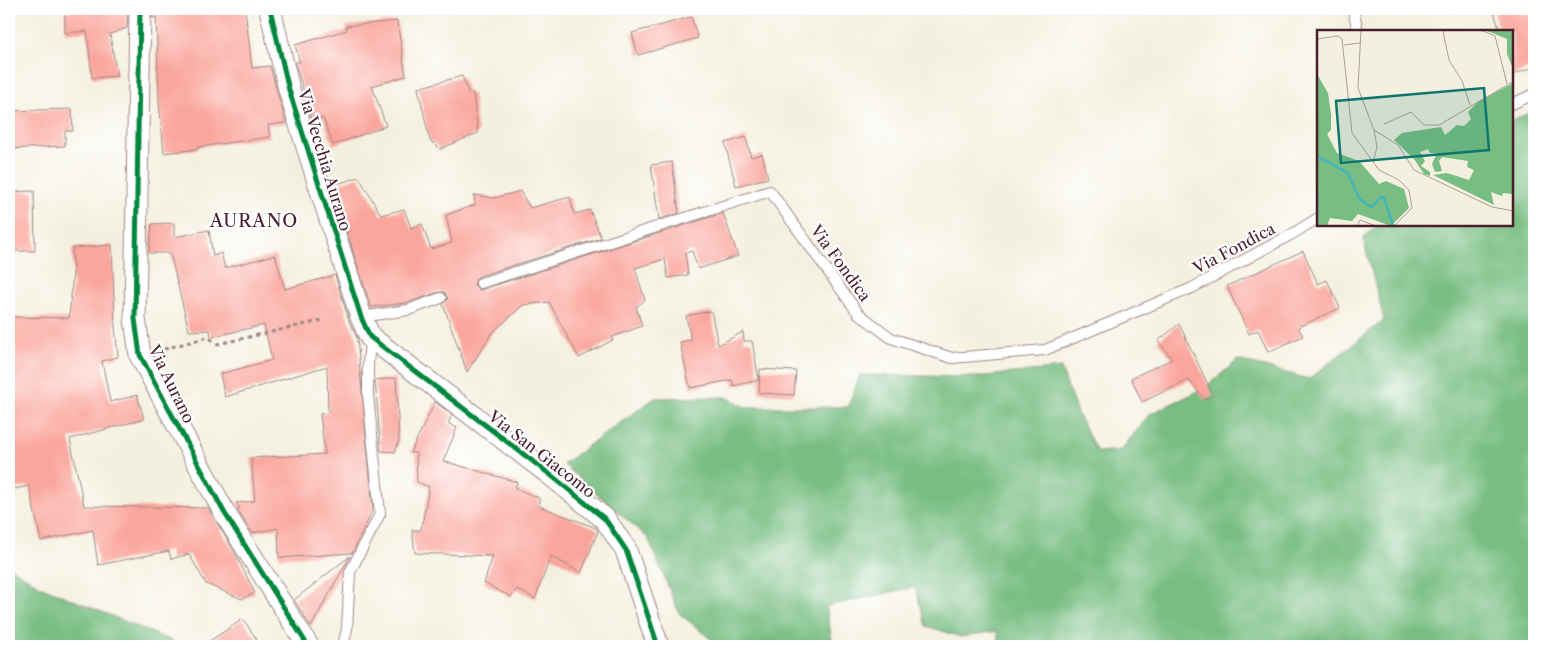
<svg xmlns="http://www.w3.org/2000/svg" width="1543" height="655" font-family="'Libre Caslon Text',serif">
<rect width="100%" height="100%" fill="#fff"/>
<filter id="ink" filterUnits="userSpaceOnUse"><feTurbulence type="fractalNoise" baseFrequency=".02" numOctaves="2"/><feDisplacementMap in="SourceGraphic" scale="10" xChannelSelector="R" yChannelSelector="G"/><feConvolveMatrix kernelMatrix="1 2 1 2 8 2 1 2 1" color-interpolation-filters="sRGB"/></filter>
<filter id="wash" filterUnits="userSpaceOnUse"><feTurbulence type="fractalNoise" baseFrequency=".0096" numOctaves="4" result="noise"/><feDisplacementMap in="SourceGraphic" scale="20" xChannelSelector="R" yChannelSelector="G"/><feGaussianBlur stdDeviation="1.12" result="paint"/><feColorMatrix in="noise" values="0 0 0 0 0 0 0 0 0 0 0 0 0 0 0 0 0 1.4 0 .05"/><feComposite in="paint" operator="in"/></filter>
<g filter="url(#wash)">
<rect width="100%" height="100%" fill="#f4f0df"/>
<path fill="#78be82" stroke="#616e56" d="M 1534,111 L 1534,646 L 999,646 L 997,631 L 961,637 L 926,626 L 915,587 L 826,606 L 833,646 L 719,646 L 679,613 L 648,538 L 563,464 L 655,398 L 726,397 L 745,407 L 848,407 L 860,375 L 976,377 L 1061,368 L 1077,413 L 1097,452 L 1121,450 L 1150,414 L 1203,389 L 1238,360 L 1309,379 L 1384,320 L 1363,238 L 1378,225 L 1512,225 L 1512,120 Z
M 9,567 L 42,587 L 184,646 L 9,646 Z"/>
<g id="blocks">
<path fill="#faa69c" d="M 82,9 L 128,9 L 127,28 L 110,34 L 117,76 L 92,78 L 87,31 L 65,33 L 65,12 Z
M 152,9 L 245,9 L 252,68 L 270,66 L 286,123 L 268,125 L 270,137 L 198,147 L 198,149 L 164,153 L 159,102 L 156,17 L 152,18 Z
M 1493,9 L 1534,9 L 1534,67 L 1512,75 L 1512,31 L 1500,31 Z
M 691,17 L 698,38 L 638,55 L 632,33 Z
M 397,21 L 406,76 L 372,86 L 386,126 L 333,145 L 323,118 L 312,120 L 295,62 L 300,62 L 295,45 L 347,30 L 346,26 Z
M 462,76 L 469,94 L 473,93 L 478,133 L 440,149 L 435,144 L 430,141 L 418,88 Z
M 72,109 L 73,131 L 65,131 L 65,146 L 9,149 L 9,111 Z
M 746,137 L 751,157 L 762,154 L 768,178 L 736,186 L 725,143 Z
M 672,162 L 679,213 L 659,219 L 651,165 Z
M 359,177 L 381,215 L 404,209 L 411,228 L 422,224 L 431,249 L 452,243 L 446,215 L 475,205 L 474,195 L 495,198 L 520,191 L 530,208 L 570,197 L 574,214 L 590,210 L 601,238 L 479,276 L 476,279 L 474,285 L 480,290 L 723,213 L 738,256 L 698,269 L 692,251 L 685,253 L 688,275 L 668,278 L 665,259 L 635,268 L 645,300 L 636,307 L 642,326 L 612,337 L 613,340 L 579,358 L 549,302 L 523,305 L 492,333 L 467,372 L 443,304 L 448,299 L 445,292 L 439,292 L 406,303 L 371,307 L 336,198 L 337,184 Z
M 34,191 L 35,251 L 9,251 L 9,192 Z
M 174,223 L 174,237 L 209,230 L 213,256 L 221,253 L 225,268 L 275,255 L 285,289 L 335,275 L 349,321 L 357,338 L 373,509 L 364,529 L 352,553 L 279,558 L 278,528 L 252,533 L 237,509 L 240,509 L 236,503 L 255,501 L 251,458 L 325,454 L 320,414 L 328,413 L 327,366 L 225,397 L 220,374 L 272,360 L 264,325 L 211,337 L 210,330 L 189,331 L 170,253 L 149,253 L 152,224 Z
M 112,245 L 115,327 L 118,357 L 102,361 L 110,402 L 137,395 L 144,419 L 70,439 L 84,506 L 208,508 L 234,551 L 255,593 L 242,599 L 206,584 L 189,554 L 171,559 L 169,551 L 98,565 L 93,530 L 41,541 L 29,486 L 9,490 L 9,317 L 69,318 L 73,274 L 72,248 Z
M 1303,251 L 1318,284 L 1327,280 L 1340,308 L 1298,327 L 1303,336 L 1268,352 L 1258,330 L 1249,334 L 1227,286 Z
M 711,311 L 718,345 L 743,332 L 744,341 L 752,341 L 759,380 L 734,386 L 732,380 L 690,388 L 680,342 L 691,340 L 686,316 Z
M 1179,324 L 1213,395 L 1205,400 L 1189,380 L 1142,402 L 1131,378 L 1172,359 L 1158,341 Z
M 760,369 L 796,371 L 794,395 L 759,393 Z
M 396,378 L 399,441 L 395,452 L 381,451 L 375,380 Z
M 435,402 L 452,415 L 448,423 L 457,428 L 443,461 L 517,482 L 515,488 L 539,498 L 539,506 L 596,528 L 598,531 L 581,573 L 551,556 L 535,599 L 517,589 L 511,597 L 484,583 L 493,556 L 415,553 L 412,530 L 421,530 L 429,487 L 417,482 L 416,453 L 410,453 Z
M 350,556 L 311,627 L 294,600 Z
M 243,619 L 261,646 L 202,646 Z"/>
</g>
</g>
<g filter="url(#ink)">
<use href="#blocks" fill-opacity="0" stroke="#9f8885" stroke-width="1"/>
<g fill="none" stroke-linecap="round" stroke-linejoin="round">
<g stroke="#9f8885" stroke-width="12">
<path id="lane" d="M 1353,9 L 1358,31
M 1512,104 L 1534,94
M 481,283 L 770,191 L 858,313 L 891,338 L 952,358 L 1045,350 L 1192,288 L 1294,233 L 1318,218
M 361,317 L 408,310 L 441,298
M 343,646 L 347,629 L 350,572 L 380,514 L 368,395 L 368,366 L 370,338"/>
</g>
<g stroke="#9f8885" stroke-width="23">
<path id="street" d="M 140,9 L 135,319 L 140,355 L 224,512 L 308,646
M 270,9 L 289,90 L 361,317 L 370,337 L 552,476 L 605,519 L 626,550 L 658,646"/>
</g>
<path stroke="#9f8885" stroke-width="3" stroke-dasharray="4 4" stroke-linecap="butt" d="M 164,349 L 208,337 L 218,344 L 324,320"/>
<use href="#lane" stroke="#fff" stroke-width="10"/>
<use href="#street" stroke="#fff" stroke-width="21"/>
<g stroke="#fff" stroke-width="8">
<path id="cycleway" d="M 140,9 L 135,319 L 140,355 L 224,512 L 308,646
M 270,9 L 289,90 L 361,317 L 370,337 L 552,476 L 605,519 L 626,550 L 658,646"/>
</g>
<use href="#cycleway" stroke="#00873e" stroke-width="5"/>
</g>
</g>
<g text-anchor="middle" stroke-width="4.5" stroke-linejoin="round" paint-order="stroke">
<g font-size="16" fill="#4a1f2b" stroke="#fff">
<text transform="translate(325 160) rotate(73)" y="6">Via Vecchia Aurano</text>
<text transform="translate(1234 248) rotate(-28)" y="6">Via Fondica</text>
<text transform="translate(841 263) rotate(54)" y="6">Via Fondica</text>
<text transform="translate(172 384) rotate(64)" y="6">Via Aurano</text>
<text transform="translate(542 454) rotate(38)" y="6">Via San Giacomo</text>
</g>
<g font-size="18" letter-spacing="1" fill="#4a1f2b" stroke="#fff">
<text x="254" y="227">AURANO</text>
</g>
</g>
<g transform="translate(1317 30)">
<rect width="196" height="196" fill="#f4f0df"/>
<path d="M 168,0 L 196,0 L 196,39 L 190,24 L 190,9 ZM 0,44 L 11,63 L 14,84 L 14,100 L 10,104 L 20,123 L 42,131 L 62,154 L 69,151 L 87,159 L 92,178 L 74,196 L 41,184 L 35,191 L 13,188 L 10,196 L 0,196 ZM 196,53 L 196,164 L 186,163 L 185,166 L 174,162 L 177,175 L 116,145 L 130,143 L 152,150 L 157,140 L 150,137 L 151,131 L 125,127 L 122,131 L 125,141 L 118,142 L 115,134 L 120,123 L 113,123 L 111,119 L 103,122 L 108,131 L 104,136 L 113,142 L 113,146 L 107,144 L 97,129 L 77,110 L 85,103 L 124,97 L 128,105 L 140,95 L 147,96 L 154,89 L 151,82 L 162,71 Z" fill="#78be82"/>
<path fill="none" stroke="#44b4bc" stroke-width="2.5" d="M 0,126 L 31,143 L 42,168 L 48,173 L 55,177 L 64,167 L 67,168 L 76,195"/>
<path fill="none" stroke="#b09c97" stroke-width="1" d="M 44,0 L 41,58 L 57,100 L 81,115 L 97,140 L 175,177 L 197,181M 164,0 L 178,6 L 190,54M 126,1 L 132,30 L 145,51 L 153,75M 0,9 L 21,6 L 25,9 L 35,103 L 62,140 L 82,150 L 92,160 L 95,178 L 77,196M 27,15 L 43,13M 67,94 L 94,82 L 107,95 L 122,95 L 197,51M 56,132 L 60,117 L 57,100M 40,196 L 43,190 L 59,196"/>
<path fill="#0f766e" fill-opacity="0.15" stroke="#0f766e" stroke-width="2.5" d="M 167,58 L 172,120 L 24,133 L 19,71 Z"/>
<rect width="196" height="196" fill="none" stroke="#4a1f2b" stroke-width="2.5"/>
</g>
<rect width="1543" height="655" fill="none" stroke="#fff" stroke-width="30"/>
</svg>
